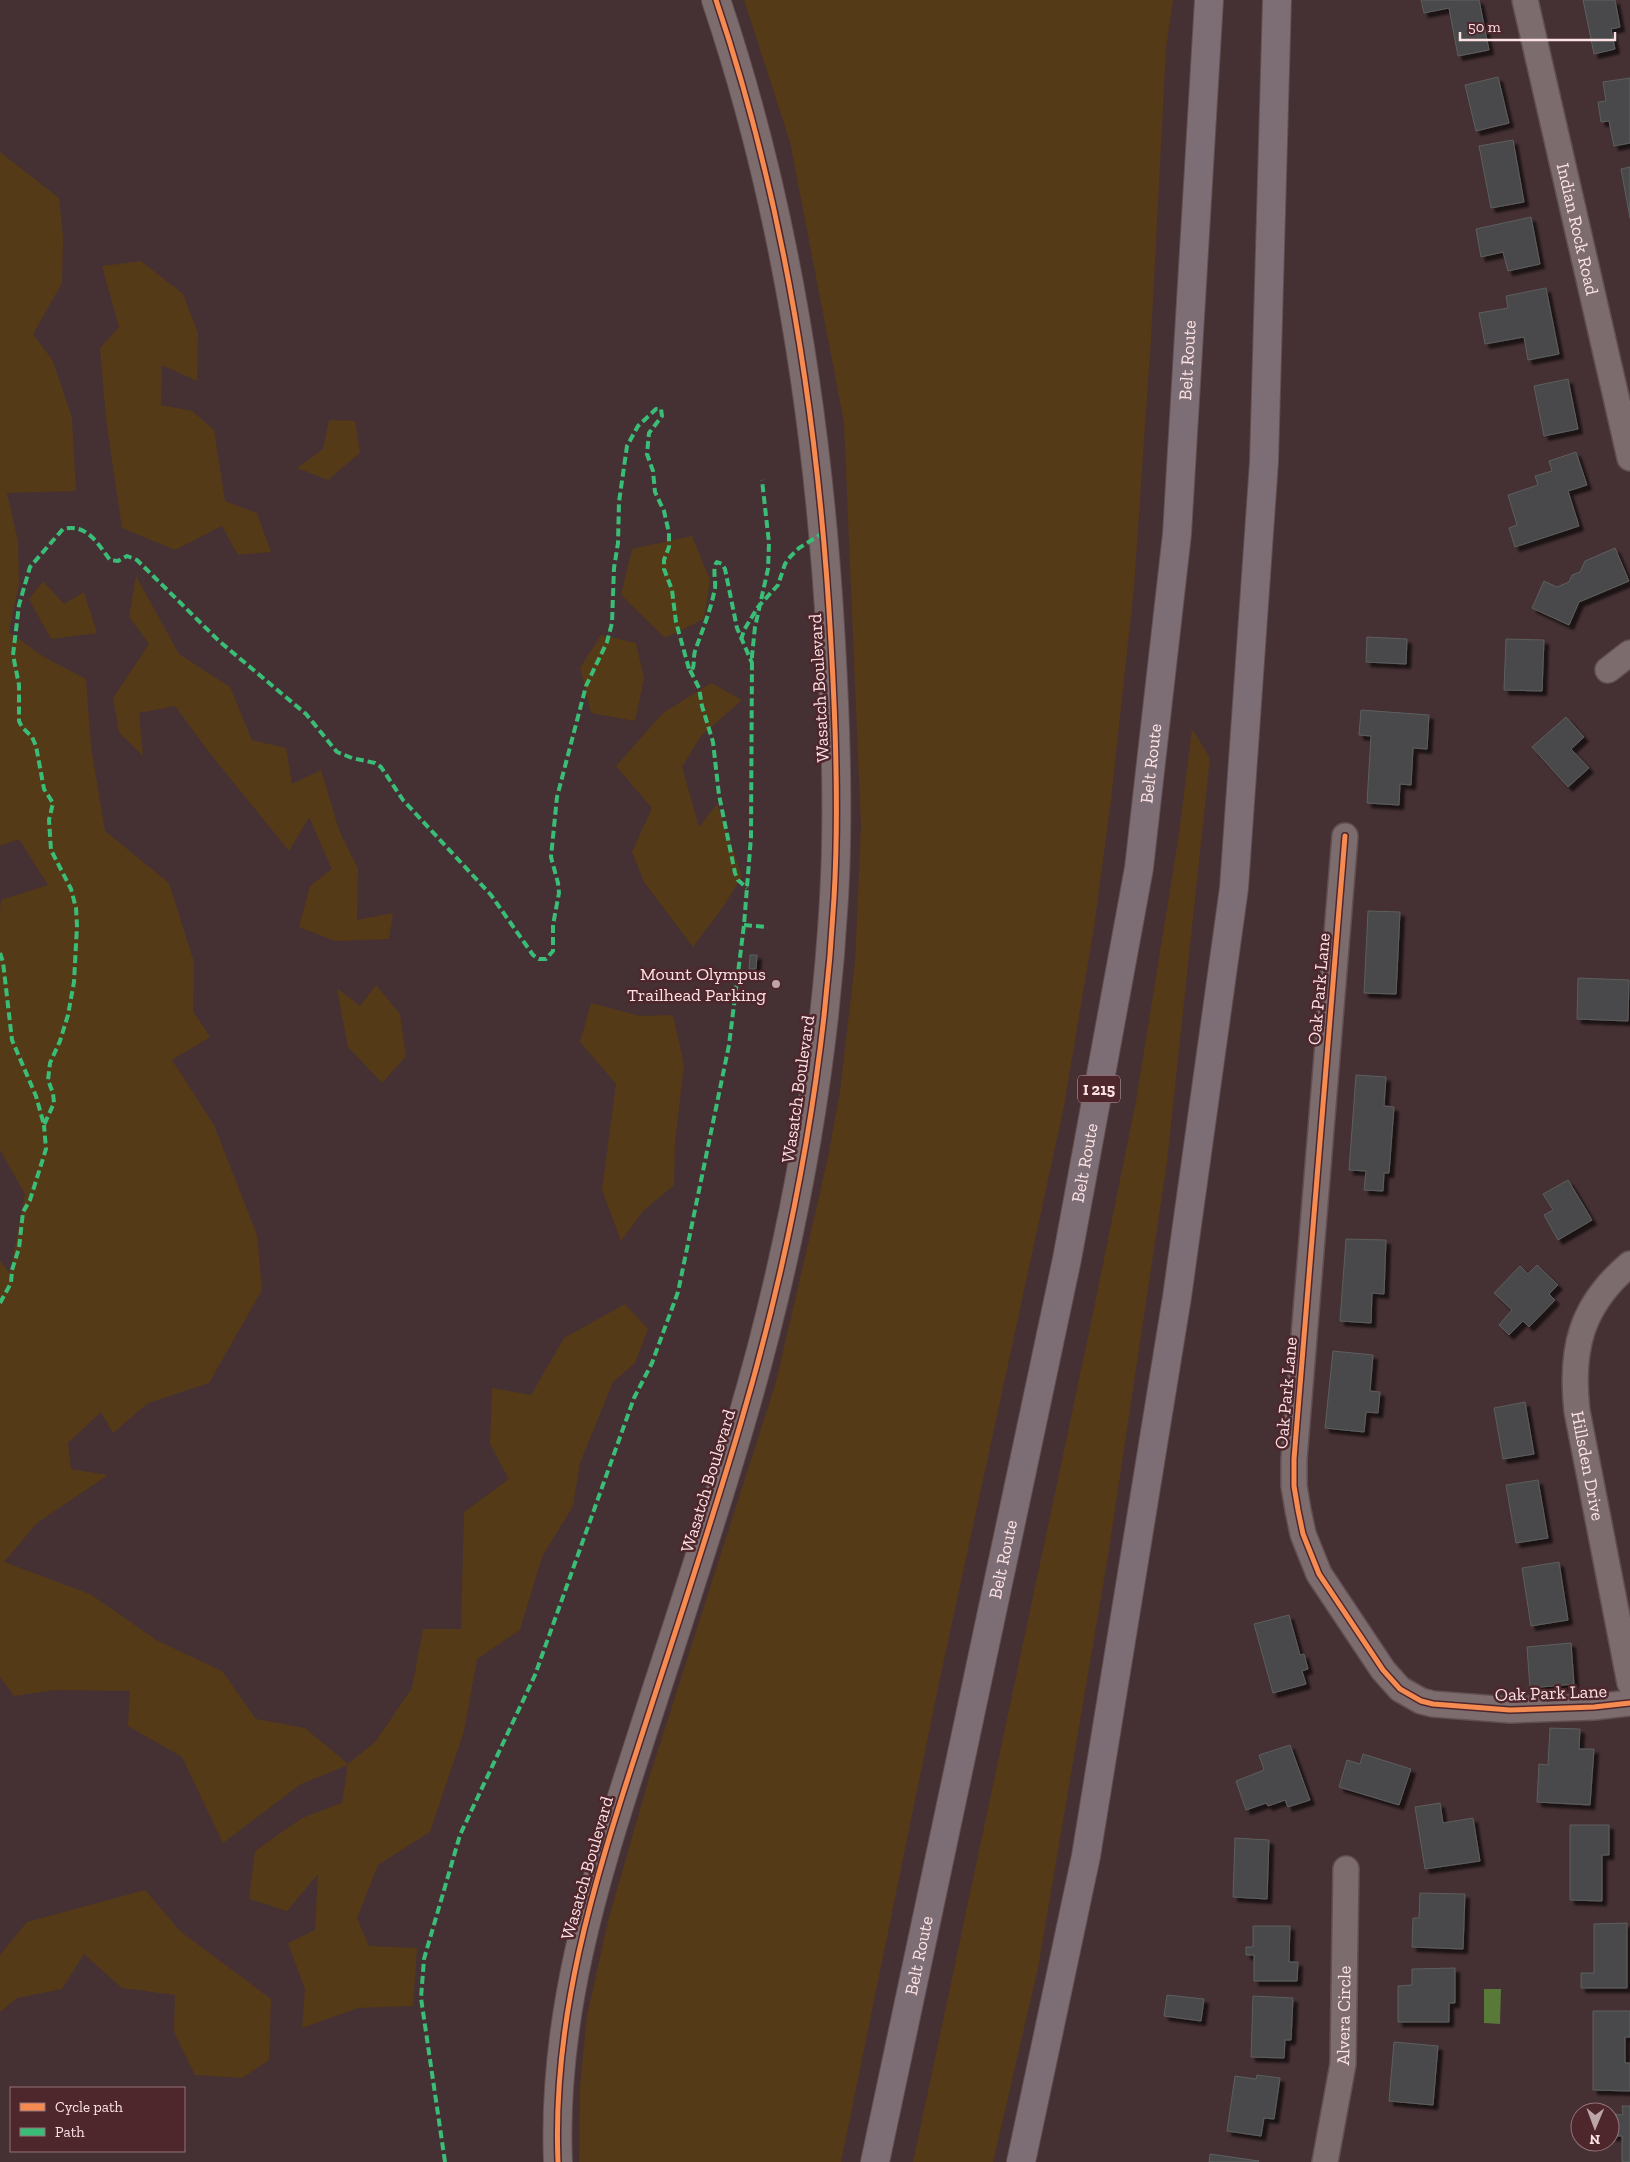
<svg xmlns="http://www.w3.org/2000/svg" width="1630" height="2162" font-family="'Zilla Slab',serif">
<defs>
<filter id="shadow"><feDropShadow dx="4.5" dy="4.5" stdDeviation="1" flood-color="#0009"/></filter>
</defs>
<rect width="100%" height="100%" fill="#453033"/>
<path fill="#553a18" d="M 744,0 L 1173,0 L 1166,48 L 1151,339 L 1134,587 L 1111,800 L 1094,927 L 1064,1106 L 939,1683 L 841,2162 L 579,2162 L 580,2086 L 587,2016 L 608,1921 L 650,1775 L 776,1382 L 827,1162 L 840,1092 L 855,962 L 861,827 L 844,422 L 790,142 Z
M 0,152 L 59,198 L 63,237 L 62,283 L 33,334 L 53,361 L 72,418 L 76,491 L 7,493 L 18,541 L 19,584 L 9,632 L 44,657 L 86,679 L 91,747 L 105,831 L 169,883 L 194,962 L 193,1011 L 210,1037 L 172,1060 L 214,1125 L 257,1235 L 262,1290 L 209,1383 L 148,1403 L 113,1433 L 101,1412 L 68,1443 L 71,1469 L 108,1475 L 37,1523 L 4,1562 L 90,1594 L 158,1641 L 222,1671 L 256,1719 L 305,1728 L 348,1764 L 376,1741 L 412,1688 L 423,1629 L 461,1629 L 464,1512 L 509,1479 L 490,1444 L 492,1388 L 531,1395 L 564,1338 L 625,1304 L 648,1329 L 635,1363 L 613,1382 L 580,1463 L 573,1506 L 542,1557 L 520,1630 L 477,1659 L 464,1731 L 430,1832 L 378,1865 L 357,1918 L 369,1946 L 417,1948 L 413,2006 L 358,2008 L 302,2028 L 305,1989 L 288,1943 L 315,1930 L 318,1874 L 287,1911 L 249,1899 L 255,1851 L 302,1818 L 342,1803 L 348,1765 L 301,1784 L 223,1843 L 182,1757 L 128,1726 L 130,1691 L 55,1690 L 14,1696 L 0,1677 L 0,1261 L 10,1273 L 25,1194 L 0,1150 L 0,912 L 1,900 L 48,885 L 19,839 L 0,846 Z
M 141,261 L 183,294 L 198,333 L 197,381 L 162,365 L 161,405 L 192,411 L 214,430 L 225,501 L 257,513 L 271,552 L 238,555 L 222,526 L 175,550 L 122,528 L 106,419 L 100,348 L 119,327 L 102,266 Z
M 329,420 L 355,421 L 360,453 L 328,480 L 297,468 L 323,449 Z
M 692,536 L 710,580 L 704,619 L 665,638 L 621,595 L 632,549 Z
M 136,576 L 179,654 L 230,687 L 252,740 L 286,748 L 292,784 L 321,770 L 339,830 L 358,869 L 357,920 L 393,913 L 389,939 L 335,941 L 299,927 L 310,886 L 332,869 L 309,817 L 289,851 L 212,756 L 175,706 L 139,713 L 143,756 L 119,732 L 113,698 L 149,644 L 129,617 Z
M 43,581 L 64,604 L 84,592 L 97,633 L 51,639 L 29,599 Z
M 601,635 L 636,643 L 644,678 L 635,721 L 591,713 L 580,668 Z
M 711,683 L 742,700 L 701,736 L 682,767 L 699,827 L 717,804 L 742,876 L 723,907 L 693,947 L 644,882 L 632,852 L 652,808 L 616,766 L 663,713 Z
M 1192,729 L 1210,758 L 1167,1162 L 1108,1556 L 1038,1968 L 993,2162 L 913,2162 L 1090,1328 L 1136,1101 L 1179,834 Z
M 376,985 L 400,1014 L 406,1056 L 382,1083 L 348,1047 L 337,988 L 360,1006 Z
M 591,1003 L 640,1016 L 673,1015 L 684,1065 L 675,1142 L 674,1185 L 643,1211 L 621,1241 L 602,1190 L 616,1084 L 580,1042 Z
M 145,1890 L 180,1931 L 271,1999 L 269,2060 L 242,2078 L 195,2075 L 174,2032 L 175,1995 L 122,1988 L 84,1954 L 62,1989 L 17,1998 L 0,2012 L 0,1955 L 27,1922 Z"/>
<path fill="#597939" d="M 1484,1989 L 1501,1989 L 1500,2024 L 1484,2023 Z"/>
<path fill="#494a4b" stroke="#5d5e5e" filter="url(#shadow)" d="M 1421,0 L 1479,0 L 1489,50 L 1458,56 L 1449,8 L 1424,13 Z
M 1583,0 L 1615,0 L 1620,27 L 1611,29 L 1615,49 L 1594,54 Z
M 1498,77 L 1509,123 L 1476,131 L 1465,85 Z
M 1630,78 L 1630,143 L 1614,146 L 1609,121 L 1601,122 L 1598,102 L 1606,101 L 1603,82 Z
M 1513,140 L 1524,202 L 1491,208 L 1479,146 Z
M 1630,167 L 1630,218 L 1621,169 Z
M 1531,217 L 1540,264 L 1508,271 L 1503,252 L 1481,257 L 1476,229 Z
M 1546,288 L 1559,354 L 1528,360 L 1524,337 L 1485,344 L 1479,313 L 1508,308 L 1506,296 Z
M 1568,379 L 1578,429 L 1544,436 L 1534,386 Z
M 1576,452 L 1587,485 L 1568,491 L 1579,526 L 1515,547 L 1509,528 L 1517,525 L 1508,495 L 1538,485 L 1535,476 L 1552,471 L 1549,461 Z
M 1615,548 L 1629,581 L 1579,602 L 1569,625 L 1532,608 L 1544,581 L 1557,587 L 1569,582 L 1572,575 L 1580,572 L 1585,561 Z
M 1367,637 L 1407,639 L 1406,664 L 1366,662 Z
M 1506,639 L 1544,640 L 1542,691 L 1504,690 Z
M 1361,710 L 1429,715 L 1427,749 L 1413,748 L 1411,785 L 1400,784 L 1399,805 L 1367,803 L 1371,736 L 1359,735 Z
M 1566,717 L 1584,737 L 1571,749 L 1589,768 L 1568,787 L 1532,747 Z
M 1368,911 L 1400,912 L 1396,994 L 1364,993 Z
M 750,955 L 757,955 L 756,969 L 749,969 Z
M 1578,978 L 1629,980 L 1628,1021 L 1577,1019 Z
M 1356,1075 L 1386,1077 L 1384,1106 L 1394,1107 L 1389,1173 L 1384,1173 L 1383,1191 L 1364,1190 L 1366,1171 L 1349,1170 Z
M 1568,1180 L 1592,1220 L 1558,1240 L 1544,1215 L 1553,1210 L 1543,1194 Z
M 1346,1239 L 1386,1240 L 1384,1294 L 1372,1293 L 1371,1323 L 1340,1321 Z
M 1537,1265 L 1558,1285 L 1549,1294 L 1555,1300 L 1529,1327 L 1523,1321 L 1509,1335 L 1499,1325 L 1512,1310 L 1494,1293 L 1520,1266 L 1528,1274 Z
M 1333,1351 L 1373,1355 L 1370,1391 L 1380,1392 L 1378,1413 L 1366,1412 L 1364,1432 L 1325,1428 Z
M 1525,1402 L 1534,1454 L 1503,1459 L 1494,1408 Z
M 1538,1480 L 1548,1538 L 1516,1543 L 1506,1485 Z
M 1559,1562 L 1568,1620 L 1531,1626 L 1522,1568 Z
M 1289,1615 L 1300,1655 L 1304,1654 L 1308,1669 L 1302,1671 L 1306,1684 L 1273,1693 L 1254,1624 Z
M 1571,1643 L 1574,1684 L 1530,1688 L 1527,1647 Z
M 1550,1728 L 1580,1729 L 1579,1749 L 1594,1749 L 1590,1805 L 1537,1802 L 1539,1764 L 1548,1765 Z
M 1290,1745 L 1310,1800 L 1288,1807 L 1285,1800 L 1268,1806 L 1266,1803 L 1246,1810 L 1236,1781 L 1264,1770 L 1259,1755 Z
M 1363,1754 L 1411,1769 L 1399,1805 L 1339,1787 L 1347,1760 L 1360,1764 Z
M 1440,1803 L 1443,1823 L 1473,1818 L 1480,1861 L 1425,1869 L 1415,1807 Z
M 1570,1825 L 1609,1825 L 1609,1855 L 1602,1855 L 1602,1901 L 1570,1900 Z
M 1235,1838 L 1269,1840 L 1267,1899 L 1233,1897 Z
M 1420,1893 L 1465,1894 L 1463,1949 L 1412,1947 L 1413,1918 L 1419,1918 Z
M 1627,1923 L 1627,1988 L 1581,1988 L 1581,1973 L 1594,1973 L 1594,1924 Z
M 1253,1926 L 1290,1926 L 1289,1962 L 1298,1962 L 1297,1981 L 1254,1981 L 1254,1955 L 1246,1955 L 1246,1947 L 1253,1947 Z
M 1455,1968 L 1455,2003 L 1449,2003 L 1449,2022 L 1398,2022 L 1398,1986 L 1412,1985 L 1412,1969 Z
M 1167,1995 L 1204,1999 L 1201,2021 L 1164,2016 Z
M 1253,1996 L 1293,1998 L 1291,2040 L 1285,2040 L 1284,2058 L 1251,2057 Z
M 1593,2011 L 1630,2011 L 1630,2037 L 1625,2037 L 1625,2063 L 1630,2063 L 1630,2091 L 1593,2090 Z
M 1394,2042 L 1438,2046 L 1433,2105 L 1389,2101 Z
M 1257,2075 L 1280,2078 L 1274,2119 L 1264,2118 L 1261,2136 L 1227,2131 L 1235,2076 L 1256,2079 Z
M 1622,2106 L 1630,2106 L 1630,2162 L 1622,2162 L 1622,2136 L 1610,2136 L 1610,2114 L 1623,2115 Z
M 1210,2154 L 1259,2161 L 1258,2162 L 1209,2162 Z"/>
<g fill="none" stroke-linecap="round" stroke-linejoin="round">
<g stroke="#604e50" stroke-width="28">
<g id="minor">
<path id="s1" d="M 1525,0 L 1630,458"/>
<path d="M 1608,670 L 1630,653"/>
<path d="M 1345,836 L 1294,1459 L 1294,1486 L 1298,1510 L 1303,1534 L 1319,1574 L 1383,1670 L 1400,1689 L 1421,1701 L 1433,1704 L 1510,1710 L 1594,1707 L 1630,1703"/>
<path id="s2" d="M 1630,1264 C 1581,1305 1570,1349 1577,1411 L 1630,1683"/>
<path id="s3" d="M 1325,2162 L 1343,2064 L 1346,1869"/>
</g>
</g>
<g stroke="#604e50" stroke-width="30">
<path id="tertiary" d="M 558,2162 C 552,2019 593,1885 637,1750 C 672,1641 709,1532 741,1422 C 791,1252 824,1075 834,898 C 839,813 836,728 831,643 C 819,425 786,207 716,0"/>
</g>
<g stroke="#604e50" stroke-width="30">
<g id="motorway">
<path id="s4" d="M 875,2162 L 1067,1259 L 1139,868 L 1177,534 L 1209,0"/>
<path d="M 1021,2162 L 1086,1856 L 1177,1297 L 1234,888 L 1264,462 L 1277,0"/>
</g>
</g>
<use href="#minor" stroke="#7c6c6e" stroke-width="25"/>
<use href="#tertiary" stroke="#7c6c6e" stroke-width="28"/>
<use href="#motorway" stroke="#7d6d74" stroke-width="28"/>
<path stroke="#3abd76" stroke-width="4" stroke-dasharray="8 4" stroke-linecap="butt" d="M 741,640 L 744,630 L 758,607 L 778,585 L 785,564 L 790,557 L 799,548 L 823,533
M 690,670 L 699,688 L 702,706 L 713,742 L 719,795 L 735,873 L 738,880 L 747,888
M 744,925 L 768,927
M 0,953 L 3,962 L 12,1040 L 36,1096 L 44,1125 L 54,1103 L 53,1093 L 48,1080 L 50,1063 L 60,1041 L 68,1015 L 74,982 L 77,926 L 76,908 L 71,889 L 51,850 L 49,820 L 53,803 L 44,789 L 36,746 L 32,737 L 22,727 L 19,721 L 19,685 L 13,655 L 19,605 L 30,567 L 63,529 C 87,523 98,544 110,560 L 118,561 L 127,556 L 137,560 L 219,641 L 306,714 L 337,752 L 352,758 L 375,763 L 381,767 L 403,800 L 491,895 L 533,955 L 539,959 L 546,959 L 553,951 L 553,925 L 559,893 L 558,883 L 551,857 L 557,797 L 586,686 L 607,642 L 612,623 L 614,568 L 618,543 L 619,502 L 627,446 L 638,426 L 656,409 L 661,409 L 662,416 L 649,433 L 647,454 L 653,471 L 655,492 L 664,511 L 669,533 L 669,547 L 664,560 L 664,569 L 672,590 L 676,622 L 689,669 L 692,670 C 695,665 693,658 695,651 C 702,631 711,610 715,588 C 716,580 712,568 717,562 L 722,564 L 725,569 L 737,628 L 752,663
M 0,1303 L 11,1283 L 12,1270 L 19,1248 L 23,1212 L 30,1200 L 46,1149 L 44,1125
M 445,2162 L 421,1998 L 424,1959 L 460,1835 L 535,1675 L 634,1398 L 652,1363 L 678,1292 L 729,1045 L 744,925 L 751,837 L 752,656 L 755,627 L 768,569 L 769,543 L 762,480"/>
<g stroke="#4e272d" stroke-width="8">
<path id="cycleway" d="M 1345,836 L 1294,1459 L 1294,1486 L 1298,1510 L 1303,1534 L 1319,1574 L 1383,1670 L 1400,1689 L 1421,1701 L 1433,1704 L 1510,1710 L 1594,1707 L 1630,1703
M 558,2162 C 552,2019 593,1885 637,1750 C 672,1641 709,1532 741,1422 C 791,1252 824,1075 834,898 C 839,813 836,728 831,643 C 819,425 786,207 716,0"/>
</g>
<use href="#cycleway" stroke="#f68b52" stroke-width="5"/>
</g>
<circle fill="#bda4a7" stroke="#4e272d" stroke-width="2" cx="776" cy="984" r="5"/>
<g text-anchor="middle" stroke-width="5" stroke-linejoin="round" paint-order="stroke">
<rect fill="#4e272d" stroke="#c8aaae" stroke-width="1" x="1078" y="1075.5" width="42" height="27" rx="4"/>
<g font-size="16" font-weight="bold" fill="#fde2e5">
<text x="1099" y="1095">I 215</text>
</g>
<g font-size="18" fill="#fde2e5" stroke="#4e272d">
<text dy="6" stroke="none"><textPath href="#s1" startOffset="235">Indian Rock Road</textPath></text>
<text dy="6" stroke="none"><textPath href="#s4" startOffset="1831">Belt Route</textPath></text>
<text transform="translate(819 688) rotate(-93)" y="6">Wasatch Boulevard</text>
<text dy="6" stroke="none"><textPath href="#s4" startOffset="1426">Belt Route</textPath></text>
<text transform="translate(1319 989) rotate(-85)" y="6">Oak Park Lane</text>
<text transform="translate(798 1089) rotate(-82)" y="6">Wasatch Boulevard</text>
<text dy="6" stroke="none"><textPath href="#s4" startOffset="1021">Belt Route</textPath></text>
<text transform="translate(1286 1393) rotate(-85)" y="6">Oak Park Lane</text>
<text dy="6" stroke="none"><textPath href="#s2" startOffset="220">Hillsden Drive</textPath></text>
<text transform="translate(708 1481) rotate(-73)" y="6">Wasatch Boulevard</text>
<text dy="6" stroke="none"><textPath href="#s4" startOffset="616">Belt Route</textPath></text>
<text transform="translate(1551 1693) rotate(-2)" y="6">Oak Park Lane</text>
<text transform="translate(587 1868) rotate(-74)" y="6">Wasatch Boulevard</text>
<text dy="6" stroke="none"><textPath href="#s4" startOffset="211">Belt Route</textPath></text>
<text dy="6" stroke="none"><textPath href="#s3" startOffset="148">Alvera Circle</textPath></text>
</g>
<g font-size="18" fill="#fde2e5" stroke="#4e272d" text-anchor="end">
<text x="766" y="980">Mount Olympus<tspan x="766" dy="21">Trailhead Parking</tspan></text>
</g>
</g>
<rect x="10" y="2087" width="175" height="65" fill="#4e272d" stroke="#947277"/>
<rect x="20" y="2103" width="25" height="8" fill="#f68b52" stroke="#947277"/>
<text x="55" y="2112" font-size="15" fill="#fde2e5">Cycle path</text>
<rect x="20" y="2128" width="25" height="8" fill="#3abd76" stroke="#947277"/>
<text x="55" y="2137" font-size="15" fill="#fde2e5">Path</text>
<g transform="translate(1595 2127) rotate(181)"><circle r="24" fill="#4e272d" stroke="#947277"/>
<path d="M0-4L9 19L0 12L-9 19Z" fill="#bda4a7"/>
<text y="-8" font-size="14" font-weight="bold" text-anchor="middle" fill="#fde2e5">N</text>
</g>
<path d="M1460 32v8h155v-8" fill="none" stroke="#fde2e5" stroke-width="2.5"/>
<text x="1468" y="32" font-size="15" fill="#fde2e5" stroke="#4e272d" stroke-width="4" paint-order="stroke">50 m</text>
</svg>
